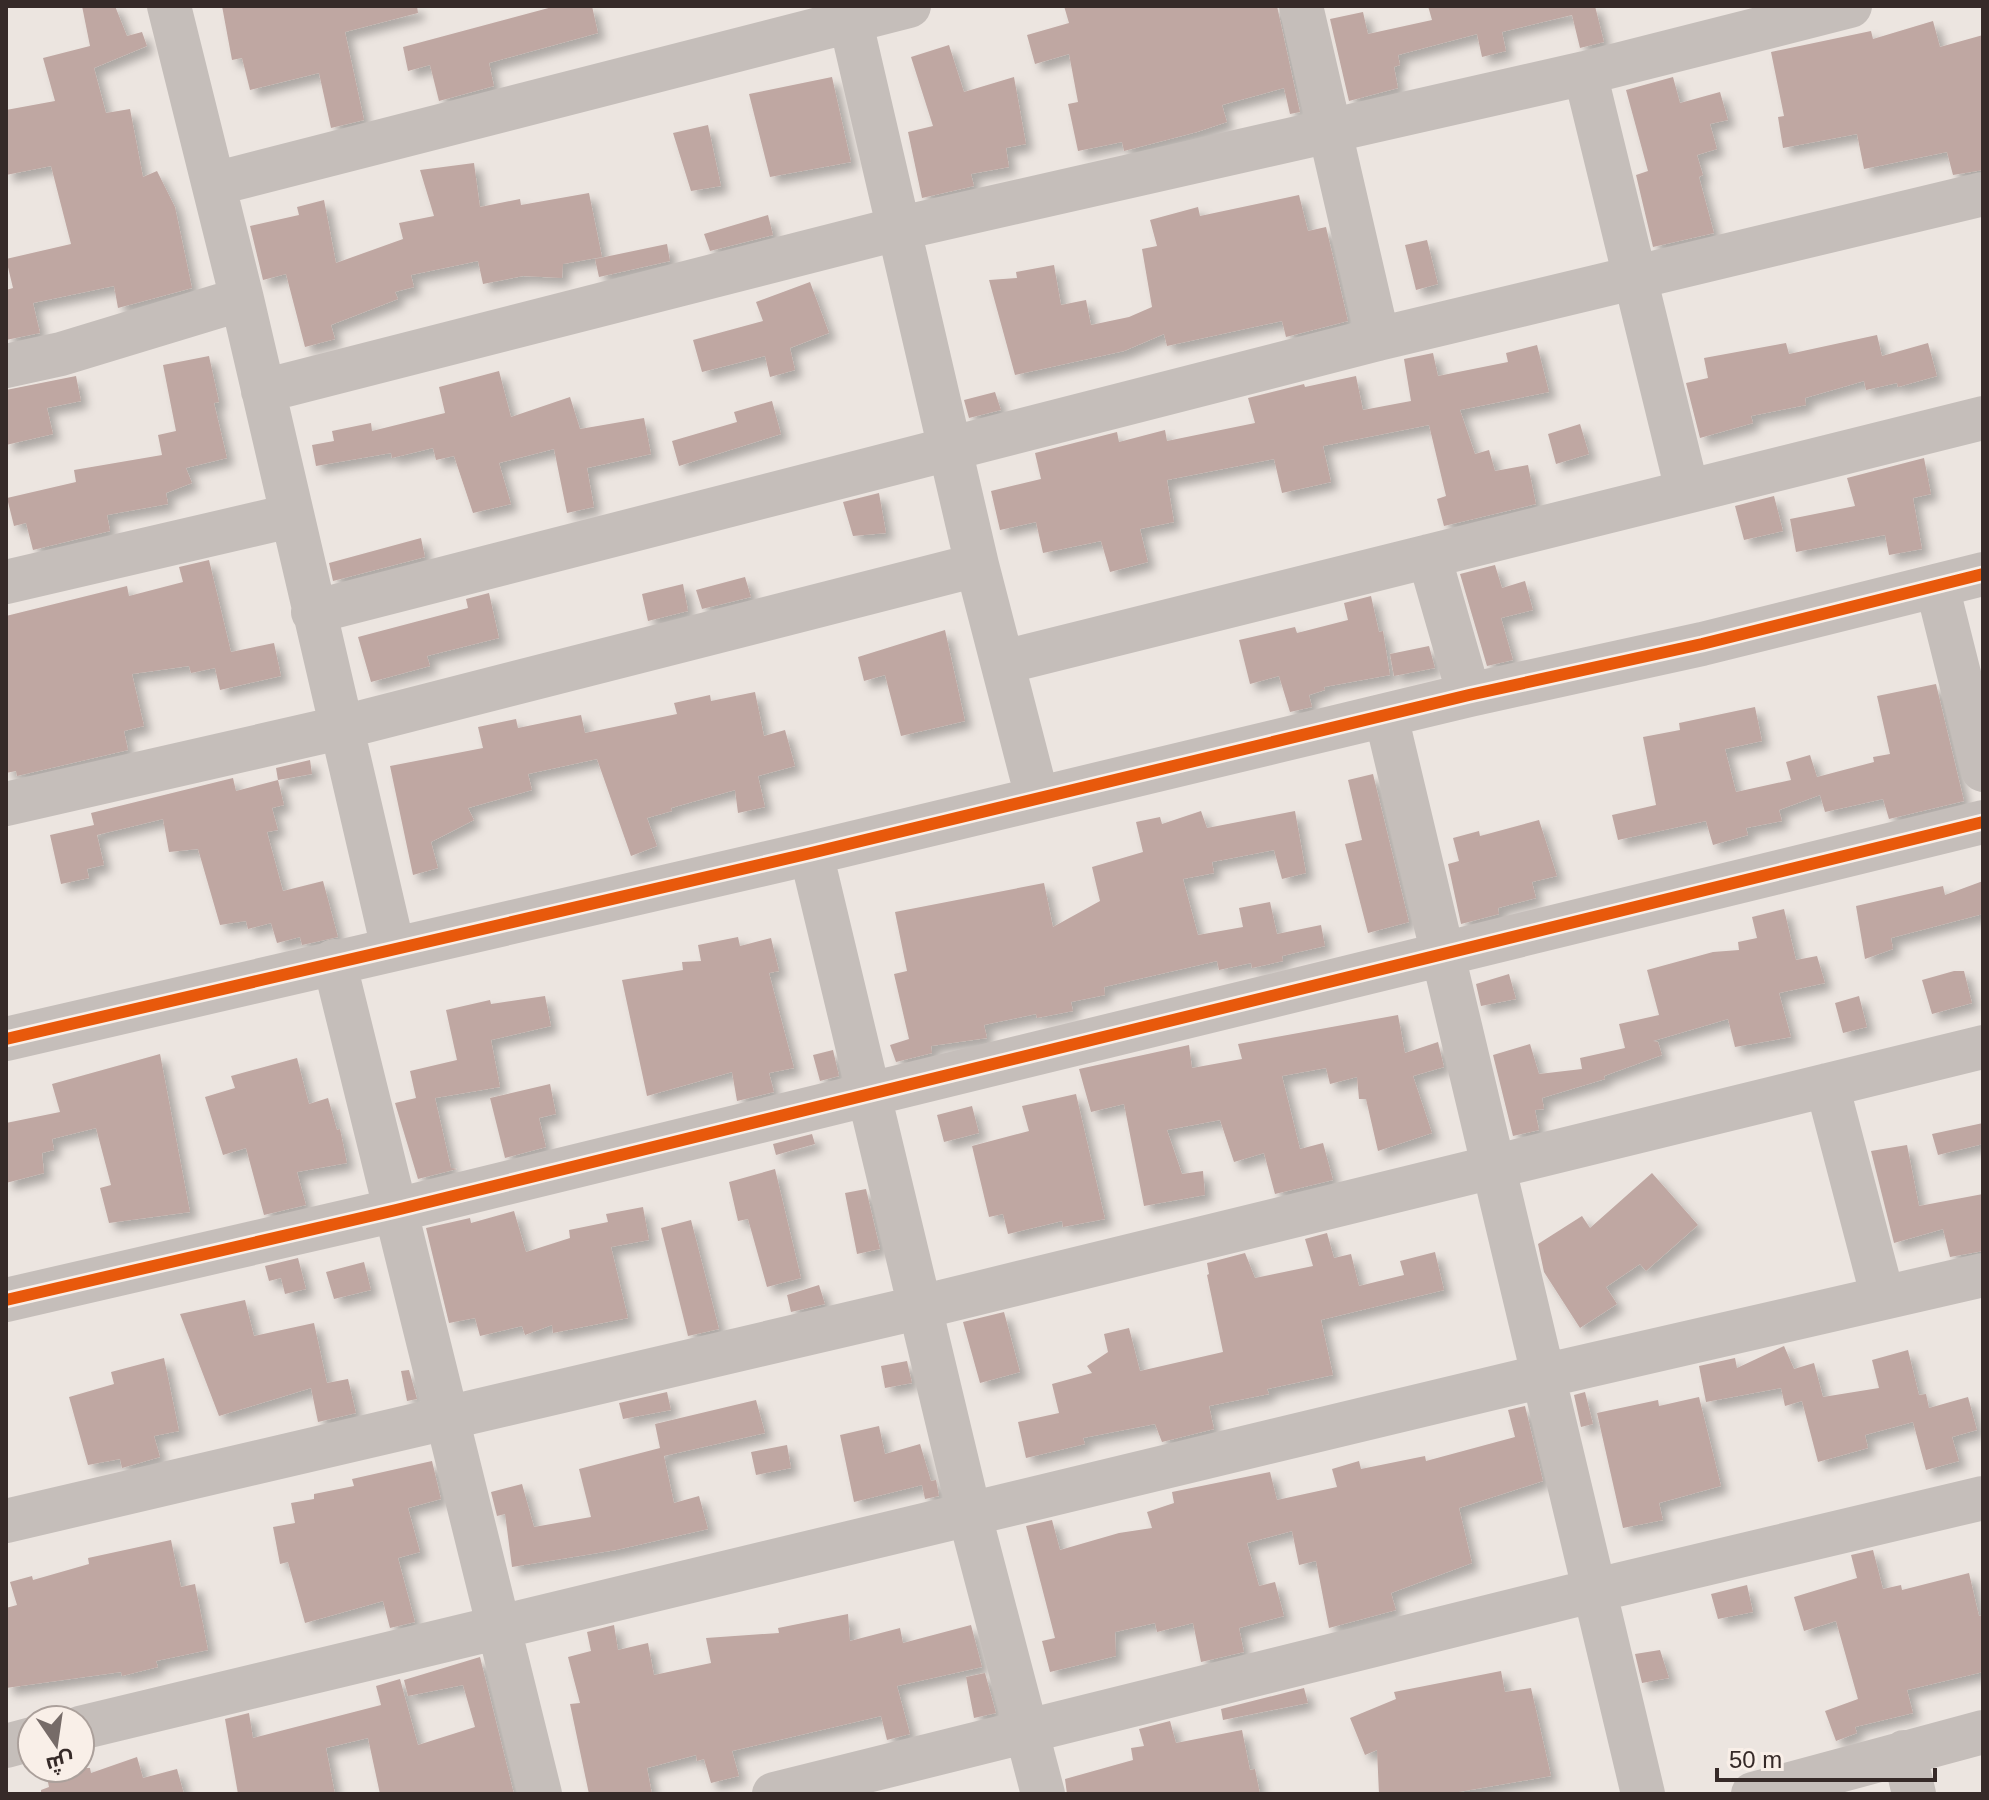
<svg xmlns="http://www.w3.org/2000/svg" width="1989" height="1800" font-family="Helvetica,Cairo,sans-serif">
<defs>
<filter id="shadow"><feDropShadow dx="7" dy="7" stdDeviation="4" flood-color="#0004"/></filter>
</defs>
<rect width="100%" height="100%" fill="#ece5e0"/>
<path fill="#bfa7a2" filter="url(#shadow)" d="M 82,6 L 115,6 L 127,36 L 142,32 L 147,46 L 94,68 L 106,113 L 130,109 L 143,177 L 157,171 L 175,207 L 192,288 L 118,308 L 114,286 L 33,303 L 40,333 L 6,340 L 6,290 L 13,288 L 6,259 L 71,244 L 51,166 L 6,175 L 6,110 L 55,101 L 43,58 L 90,46 Z
M 222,6 L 417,6 L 418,13 L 345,32 L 364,120 L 331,128 L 319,73 L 250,90 L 242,58 L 232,60 Z
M 556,6 L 592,6 L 598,33 L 489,63 L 494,86 L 439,101 L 430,65 L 408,71 L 403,47 Z
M 1064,6 L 1277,6 L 1300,112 L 1290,114 L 1284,88 L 1222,105 L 1227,122 L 1197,132 L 1124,151 L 1122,142 L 1078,151 L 1068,104 L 1078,102 L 1069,54 L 1035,64 L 1027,35 L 1069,23 Z
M 1428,6 L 1595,6 L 1604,42 L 1580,48 L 1572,15 L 1502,32 L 1506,51 L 1482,57 L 1477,34 L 1398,55 L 1400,65 L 1394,67 L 1398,88 L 1349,101 L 1330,19 L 1363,12 L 1368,34 L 1432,20 Z
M 1933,21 L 1940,47 L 1983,35 L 1983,170 L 1953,175 L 1947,152 L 1864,169 L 1857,134 L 1783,148 L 1778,117 L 1784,116 L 1771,52 L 1871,31 L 1873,39 Z
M 949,45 L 964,92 L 1014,77 L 1026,144 L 1006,148 L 1009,167 L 971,174 L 974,186 L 922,198 L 908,132 L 933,126 L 911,57 Z
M 832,77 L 851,162 L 770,177 L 749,94 Z
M 1673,77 L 1680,103 L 1720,92 L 1728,120 L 1710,124 L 1717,149 L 1697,155 L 1703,175 L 1699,177 L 1714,233 L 1653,247 L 1636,175 L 1648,171 L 1626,90 Z
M 708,125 L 721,186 L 691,191 L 673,133 Z
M 474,163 L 480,207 L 520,199 L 521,205 L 589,193 L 602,257 L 563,264 L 562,278 L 523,276 L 483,284 L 478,261 L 411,275 L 414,287 L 395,292 L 398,299 L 331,325 L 335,339 L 305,347 L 286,274 L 263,280 L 250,226 L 299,215 L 297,207 L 324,200 L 336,263 L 403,239 L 399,223 L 434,216 L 420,170 Z
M 1299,195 L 1308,231 L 1326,227 L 1348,321 L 1286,337 L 1282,321 L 1167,346 L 1164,334 L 1124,351 L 1015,375 L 989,280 L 1017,278 L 1016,272 L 1054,265 L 1061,305 L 1086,300 L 1091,325 L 1129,317 L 1152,307 L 1142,249 L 1157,246 L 1150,220 L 1198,207 L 1200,216 Z
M 768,215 L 773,235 L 710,251 L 704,234 Z
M 1427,240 L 1438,284 L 1416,290 L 1405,245 Z
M 667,244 L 670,261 L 599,277 L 595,259 Z
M 810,282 L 829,333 L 790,348 L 795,370 L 770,377 L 765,356 L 702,372 L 693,340 L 763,321 L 756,302 Z
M 1877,335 L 1882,356 L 1928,343 L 1937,376 L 1898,387 L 1897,383 L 1866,390 L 1864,381 L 1805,398 L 1806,405 L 1751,416 L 1753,423 L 1700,438 L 1686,383 L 1708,378 L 1704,358 L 1786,343 L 1789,354 Z
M 1537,345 L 1549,392 L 1460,410 L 1475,454 L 1489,450 L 1495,471 L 1528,465 L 1536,504 L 1444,526 L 1437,499 L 1446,496 L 1429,425 L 1323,446 L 1331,482 L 1282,493 L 1274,459 L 1167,480 L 1174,522 L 1140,529 L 1148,562 L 1110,572 L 1101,541 L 1043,553 L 1036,522 L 1000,530 L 991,491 L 1041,479 L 1035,453 L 1117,432 L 1119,442 L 1165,430 L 1167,441 L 1255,423 L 1248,398 L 1304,384 L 1305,387 L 1356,376 L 1363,410 L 1411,401 L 1404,359 L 1433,353 L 1438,376 L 1508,362 L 1506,353 Z
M 209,356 L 219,402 L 214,403 L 227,458 L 186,468 L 192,483 L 166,493 L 168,504 L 107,515 L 110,531 L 33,550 L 26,523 L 14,526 L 7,498 L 76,482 L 74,470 L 162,455 L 158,435 L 176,431 L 163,365 Z
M 499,371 L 511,417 L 570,397 L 580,429 L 644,418 L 651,454 L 587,468 L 594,507 L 567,513 L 554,449 L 499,463 L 511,504 L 473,513 L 454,456 L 436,460 L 433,448 L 392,458 L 391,453 L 316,466 L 312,445 L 334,441 L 332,431 L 371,423 L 372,431 L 445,413 L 439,387 Z
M 76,376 L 81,401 L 47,408 L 53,434 L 6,445 L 6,390 Z
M 995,392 L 1001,410 L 969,418 L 964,400 Z
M 772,401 L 781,434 L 679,466 L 672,441 L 737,422 L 734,412 Z
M 1580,424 L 1589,454 L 1556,464 L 1548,434 Z
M 1924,458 L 1931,494 L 1913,498 L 1922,549 L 1889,555 L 1885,535 L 1796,552 L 1790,519 L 1855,506 L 1847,478 Z
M 879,493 L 886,533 L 853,536 L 843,502 Z
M 1774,496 L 1783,531 L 1744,540 L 1735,506 Z
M 421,538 L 425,557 L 333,581 L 329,563 Z
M 209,560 L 231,652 L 274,643 L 281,676 L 220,690 L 215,668 L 191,673 L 189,666 L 132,674 L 144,726 L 124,731 L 128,750 L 17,776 L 16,771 L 6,773 L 6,616 L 127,586 L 129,596 L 183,582 L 179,567 Z
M 1495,565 L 1502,588 L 1525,581 L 1533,610 L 1501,618 L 1513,660 L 1487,666 L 1460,574 Z
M 745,577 L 751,597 L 702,609 L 696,590 Z
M 683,584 L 688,611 L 648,621 L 642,594 Z
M 489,593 L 499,638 L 427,656 L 430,666 L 371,682 L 358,637 L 468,608 L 466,599 Z
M 1371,596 L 1379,632 L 1383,631 L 1390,675 L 1324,687 L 1325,690 L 1309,695 L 1312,707 L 1290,712 L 1279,676 L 1250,684 L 1239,640 L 1295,627 L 1297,633 L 1348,620 L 1344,603 Z
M 945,630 L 965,721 L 901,736 L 885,675 L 864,681 L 858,657 Z
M 1429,646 L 1435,668 L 1394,676 L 1390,654 Z
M 1936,684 L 1964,801 L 1889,819 L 1883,799 L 1825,812 L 1820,795 L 1779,810 L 1782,821 L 1746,828 L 1748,835 L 1713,845 L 1706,821 L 1618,840 L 1612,815 L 1656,805 L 1643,737 L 1680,730 L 1679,723 L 1755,707 L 1762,741 L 1725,749 L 1736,792 L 1791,780 L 1786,762 L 1810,755 L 1817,777 L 1874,762 L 1873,757 L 1890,754 L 1877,696 Z
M 755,692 L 764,736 L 785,730 L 795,766 L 758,776 L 765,807 L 738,813 L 735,790 L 671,808 L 672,811 L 647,818 L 657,846 L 631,856 L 597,759 L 528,774 L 532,790 L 468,808 L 474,820 L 431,842 L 438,868 L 413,875 L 390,766 L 483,748 L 478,727 L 516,719 L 518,728 L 581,715 L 585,733 L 677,714 L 674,703 L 710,695 L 711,701 Z
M 310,760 L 312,774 L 278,780 L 284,805 L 272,808 L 278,830 L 267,832 L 283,891 L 323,881 L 338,937 L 302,945 L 300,937 L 277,943 L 271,923 L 248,929 L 246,921 L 220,925 L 198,849 L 169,852 L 163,819 L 97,835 L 104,865 L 87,869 L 89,878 L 61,884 L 50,835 L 94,825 L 91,813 L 233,778 L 236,791 L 278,780 L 276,768 Z
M 1373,774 L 1409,922 L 1368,933 L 1345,844 L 1362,840 L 1348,780 Z
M 1201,811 L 1207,828 L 1295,811 L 1306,873 L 1282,879 L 1274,850 L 1212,862 L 1214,873 L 1183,879 L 1198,935 L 1243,927 L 1239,908 L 1270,902 L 1277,934 L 1321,925 L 1325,946 L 1282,956 L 1283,961 L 1252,968 L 1251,963 L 1219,970 L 1217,961 L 1104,987 L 1105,995 L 1071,1002 L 1073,1011 L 1037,1018 L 1036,1014 L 984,1025 L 987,1038 L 931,1046 L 932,1053 L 896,1062 L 890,1045 L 909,1039 L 894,974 L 907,971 L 895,912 L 1044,883 L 1053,927 L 1100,901 L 1092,867 L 1143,852 L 1136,822 L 1160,817 L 1162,824 Z
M 1539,820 L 1557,876 L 1532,882 L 1536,898 L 1498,908 L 1499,914 L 1461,924 L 1448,864 L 1459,861 L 1453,838 L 1479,831 L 1480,836 Z
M 1983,881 L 1983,914 L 1891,938 L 1893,949 L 1865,959 L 1856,906 L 1943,886 L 1945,895 Z
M 1784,909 L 1796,960 L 1817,956 L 1825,983 L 1779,993 L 1791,1037 L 1735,1047 L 1728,1019 L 1653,1041 L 1658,1042 L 1662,1055 L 1604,1076 L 1605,1079 L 1542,1098 L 1544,1109 L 1535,1110 L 1539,1130 L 1513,1136 L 1493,1055 L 1530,1044 L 1539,1074 L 1582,1069 L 1580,1058 L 1625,1048 L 1619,1024 L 1659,1015 L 1647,970 L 1713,952 L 1739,950 L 1738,942 L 1757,938 L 1752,917 Z
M 738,937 L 740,946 L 771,938 L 779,971 L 769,973 L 794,1068 L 769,1073 L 774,1092 L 737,1101 L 732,1072 L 647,1096 L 622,980 L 683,970 L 682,962 L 701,961 L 698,945 Z
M 1954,971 L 1964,971 L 1972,1003 L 1932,1014 L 1922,980 Z
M 1509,974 L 1516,999 L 1481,1006 L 1476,984 Z
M 545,996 L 551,1026 L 491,1040 L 500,1087 L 435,1098 L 451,1168 L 457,1169 L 418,1179 L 395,1103 L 416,1098 L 410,1071 L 457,1060 L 446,1010 L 490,1000 L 491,1004 Z
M 1859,996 L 1867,1027 L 1843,1033 L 1835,1003 Z
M 1398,1015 L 1405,1053 L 1438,1042 L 1444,1067 L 1413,1076 L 1432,1133 L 1378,1151 L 1366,1099 L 1359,1099 L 1357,1077 L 1330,1084 L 1326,1068 L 1282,1076 L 1300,1149 L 1323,1143 L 1333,1180 L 1275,1194 L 1264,1153 L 1234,1162 L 1220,1120 L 1167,1130 L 1182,1174 L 1203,1171 L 1205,1195 L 1144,1206 L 1124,1104 L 1091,1112 L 1079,1069 L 1189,1045 L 1192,1068 L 1242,1059 L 1238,1044 Z
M 833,1050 L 839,1076 L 820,1081 L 813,1055 Z
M 160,1054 L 190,1212 L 109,1223 L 100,1188 L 111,1185 L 96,1128 L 52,1139 L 54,1150 L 42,1153 L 44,1173 L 6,1183 L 6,1123 L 60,1112 L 52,1084 Z
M 297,1058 L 309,1104 L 328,1098 L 337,1130 L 340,1129 L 347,1163 L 297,1172 L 306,1205 L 264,1215 L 246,1148 L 223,1155 L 205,1097 L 235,1088 L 231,1076 Z
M 550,1084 L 556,1114 L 539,1118 L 546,1147 L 505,1158 L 490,1098 Z
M 1076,1094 L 1105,1219 L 1063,1227 L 1062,1221 L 1008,1234 L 1003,1214 L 989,1217 L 972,1146 L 1029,1131 L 1022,1106 Z
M 972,1106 L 979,1133 L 944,1142 L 937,1115 Z
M 1983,1123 L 1983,1144 L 1938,1155 L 1932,1134 Z
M 812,1134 L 815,1144 L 776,1155 L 773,1144 Z
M 1907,1145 L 1919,1206 L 1983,1194 L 1983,1251 L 1950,1257 L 1943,1229 L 1894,1243 L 1871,1151 Z
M 775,1169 L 801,1278 L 767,1287 L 748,1219 L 738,1221 L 729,1182 Z
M 1652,1173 L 1698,1225 L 1646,1271 L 1640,1264 L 1606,1287 L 1617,1304 L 1580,1328 L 1544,1272 L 1538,1244 L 1582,1216 L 1590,1228 Z
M 866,1189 L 880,1249 L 857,1254 L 845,1193 Z
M 643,1207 L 649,1240 L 611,1247 L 628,1318 L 553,1333 L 552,1325 L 525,1335 L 522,1326 L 480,1336 L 475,1318 L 449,1323 L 426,1228 L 470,1218 L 471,1223 L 514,1211 L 526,1252 L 570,1238 L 569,1230 L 608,1222 L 606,1214 Z
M 691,1220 L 719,1329 L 688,1336 L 661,1228 Z
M 1327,1233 L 1334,1258 L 1351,1254 L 1359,1286 L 1404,1275 L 1400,1261 L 1435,1252 L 1444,1290 L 1321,1320 L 1333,1375 L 1267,1389 L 1269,1394 L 1209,1406 L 1214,1429 L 1162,1442 L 1155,1424 L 1083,1438 L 1085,1444 L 1026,1458 L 1018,1422 L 1059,1413 L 1052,1384 L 1092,1373 L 1087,1366 L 1108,1352 L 1104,1334 L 1129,1328 L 1140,1371 L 1223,1352 L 1207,1275 L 1209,1274 L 1207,1263 L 1245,1253 L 1255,1278 L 1313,1266 L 1305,1239 Z
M 298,1258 L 306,1289 L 285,1294 L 281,1278 L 269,1281 L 265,1266 Z
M 364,1262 L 371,1290 L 334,1299 L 326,1272 Z
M 819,1285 L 825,1304 L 791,1312 L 787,1295 Z
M 245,1300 L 254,1336 L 314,1323 L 327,1383 L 348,1379 L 356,1413 L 318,1422 L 311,1388 L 219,1416 L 180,1314 Z
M 1004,1312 L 1020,1372 L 980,1383 L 963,1322 Z
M 1784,1346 L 1794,1369 L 1814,1363 L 1823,1397 L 1879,1388 L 1872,1360 L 1908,1350 L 1919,1395 L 1926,1394 L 1929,1408 L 1968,1397 L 1977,1430 L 1952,1437 L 1959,1461 L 1926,1470 L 1913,1422 L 1865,1435 L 1868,1448 L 1818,1462 L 1802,1401 L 1785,1406 L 1781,1388 L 1706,1402 L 1699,1366 L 1735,1358 L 1737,1368 Z
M 164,1358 L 179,1431 L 154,1436 L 160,1457 L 122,1468 L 120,1459 L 88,1465 L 69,1397 L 114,1384 L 111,1372 Z
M 907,1361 L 912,1383 L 885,1388 L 881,1366 Z
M 409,1370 L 417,1399 L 407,1401 L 401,1371 Z
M 667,1392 L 671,1410 L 623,1419 L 619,1403 Z
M 1585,1392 L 1593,1424 L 1581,1427 L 1574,1395 Z
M 1699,1397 L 1721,1486 L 1659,1503 L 1663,1520 L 1623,1528 L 1597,1413 L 1658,1400 L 1659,1406 Z
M 756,1400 L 765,1433 L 664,1456 L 674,1503 L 699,1496 L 708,1529 L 616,1550 L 512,1567 L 505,1514 L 497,1516 L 491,1492 L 522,1484 L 534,1527 L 591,1517 L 579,1469 L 660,1448 L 655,1424 Z
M 1525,1406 L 1543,1481 L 1459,1508 L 1472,1563 L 1391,1593 L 1396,1610 L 1329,1628 L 1316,1561 L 1299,1565 L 1292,1531 L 1247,1543 L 1259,1586 L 1275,1582 L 1284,1616 L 1239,1628 L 1244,1652 L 1201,1662 L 1193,1623 L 1157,1632 L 1155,1623 L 1115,1632 L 1116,1656 L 1050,1672 L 1042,1641 L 1055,1638 L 1026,1526 L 1052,1520 L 1060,1550 L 1119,1533 L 1152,1528 L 1147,1512 L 1174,1503 L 1172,1492 L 1270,1472 L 1277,1500 L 1337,1487 L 1332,1469 L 1359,1461 L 1361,1469 L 1425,1456 L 1426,1461 L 1515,1437 L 1508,1410 Z
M 879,1426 L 885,1454 L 920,1444 L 931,1481 L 936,1480 L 939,1496 L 925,1499 L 922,1485 L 854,1502 L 840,1435 Z
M 787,1445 L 791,1468 L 756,1475 L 751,1452 Z
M 432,1461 L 441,1499 L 408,1508 L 420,1552 L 398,1558 L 415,1622 L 390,1628 L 383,1601 L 305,1623 L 288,1562 L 280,1564 L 273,1527 L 295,1523 L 291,1503 L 314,1499 L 314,1494 L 354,1486 L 352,1479 Z
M 171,1540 L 181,1587 L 195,1584 L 208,1650 L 156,1661 L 158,1667 L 122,1676 L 121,1672 L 6,1688 L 6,1608 L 17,1605 L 10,1582 L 32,1576 L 33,1580 L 89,1564 L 88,1558 Z
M 1873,1550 L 1883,1589 L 1901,1585 L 1902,1590 L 1969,1573 L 1979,1616 L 1983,1615 L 1983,1672 L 1907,1690 L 1913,1713 L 1855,1727 L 1857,1733 L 1836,1741 L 1825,1711 L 1858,1699 L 1836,1621 L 1804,1631 L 1794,1597 L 1857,1578 L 1851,1555 Z
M 1747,1585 L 1753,1612 L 1718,1619 L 1711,1594 Z
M 848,1614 L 850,1641 L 900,1628 L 903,1643 L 971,1625 L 982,1667 L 897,1686 L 910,1734 L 887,1740 L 881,1716 L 732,1751 L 739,1776 L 711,1783 L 704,1759 L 697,1761 L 696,1755 L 647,1768 L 652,1794 L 589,1794 L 570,1704 L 580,1703 L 568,1657 L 591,1651 L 587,1632 L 614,1625 L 618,1650 L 648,1643 L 654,1675 L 711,1663 L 706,1638 L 779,1633 L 778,1628 Z
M 1660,1650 L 1669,1678 L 1642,1683 L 1635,1654 Z
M 480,1657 L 514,1794 L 380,1794 L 368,1738 L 326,1748 L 335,1794 L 238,1794 L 225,1719 L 249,1713 L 253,1738 L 381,1705 L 376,1686 L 400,1679 L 418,1745 L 475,1727 L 463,1685 L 408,1696 L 404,1680 Z
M 1501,1671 L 1505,1692 L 1531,1688 L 1551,1776 L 1447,1794 L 1379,1794 L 1377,1750 L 1365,1755 L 1350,1718 L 1396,1699 L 1394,1692 Z
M 985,1673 L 996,1713 L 974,1718 L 966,1677 Z
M 1304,1688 L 1308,1703 L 1223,1720 L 1221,1709 Z
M 1170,1721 L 1176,1743 L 1242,1730 L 1250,1770 L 1255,1769 L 1260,1794 L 1067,1794 L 1065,1779 L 1133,1760 L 1131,1748 L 1144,1746 L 1139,1729 Z
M 137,1757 L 143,1778 L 177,1769 L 184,1794 L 41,1794 L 41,1790 L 49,1787 L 45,1768 L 90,1768 L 91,1773 Z"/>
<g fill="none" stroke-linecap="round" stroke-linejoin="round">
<path stroke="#c5beba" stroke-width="44" d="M 169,6 L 242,299 L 393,948
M 847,6 L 977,565 L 1037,797
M 1301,6 L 1378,339
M 1585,73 L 1687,490
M 214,184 L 909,6
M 6,366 L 61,354 L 242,299
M 263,391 L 901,228 L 1585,73 L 1850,6
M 1429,556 L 1469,695
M 6,582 L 290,516
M 1937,586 L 1983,770
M 313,612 L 1378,339 L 1983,194
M 1004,662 L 1983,418
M 1386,716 L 1643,1794
M 6,804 L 339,728 L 977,565
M 811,853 L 970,1516 L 1043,1794
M 334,961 L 540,1794
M 6,1039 L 811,853 L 1469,695 L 1702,644 L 1983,574
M 1827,1085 L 1883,1298
M 6,1300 L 396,1210 L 1983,822
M 6,1521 L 921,1307 L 1983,1047
M 80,1728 L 1543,1376 L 1983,1275
M 6,1746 L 32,1739
M 1904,1752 L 1914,1794
M 774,1794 L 1596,1590 L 1983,1498
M 1753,1794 L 1983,1732"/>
<g stroke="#f9efe8" stroke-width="17">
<path id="cycleway" d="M 6,1039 L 811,853 L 1469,695 L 1702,644 L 1983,574
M 6,1300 L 396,1210 L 1983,822"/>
</g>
<use href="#cycleway" stroke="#e8590c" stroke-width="12"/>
</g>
<rect width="1989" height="1800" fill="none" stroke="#362a28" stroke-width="16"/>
<g transform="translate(56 1744) rotate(167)"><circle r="38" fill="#f9efe8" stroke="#aba09b" stroke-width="2"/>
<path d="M0-6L14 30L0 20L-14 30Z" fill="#766b68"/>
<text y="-12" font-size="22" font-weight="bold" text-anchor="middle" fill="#362a28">ش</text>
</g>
<path d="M1717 1768v12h218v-12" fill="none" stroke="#362a28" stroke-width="4"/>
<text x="1729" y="1768" font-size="24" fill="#362a28" stroke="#f9efe8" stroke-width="6" paint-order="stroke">50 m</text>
</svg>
